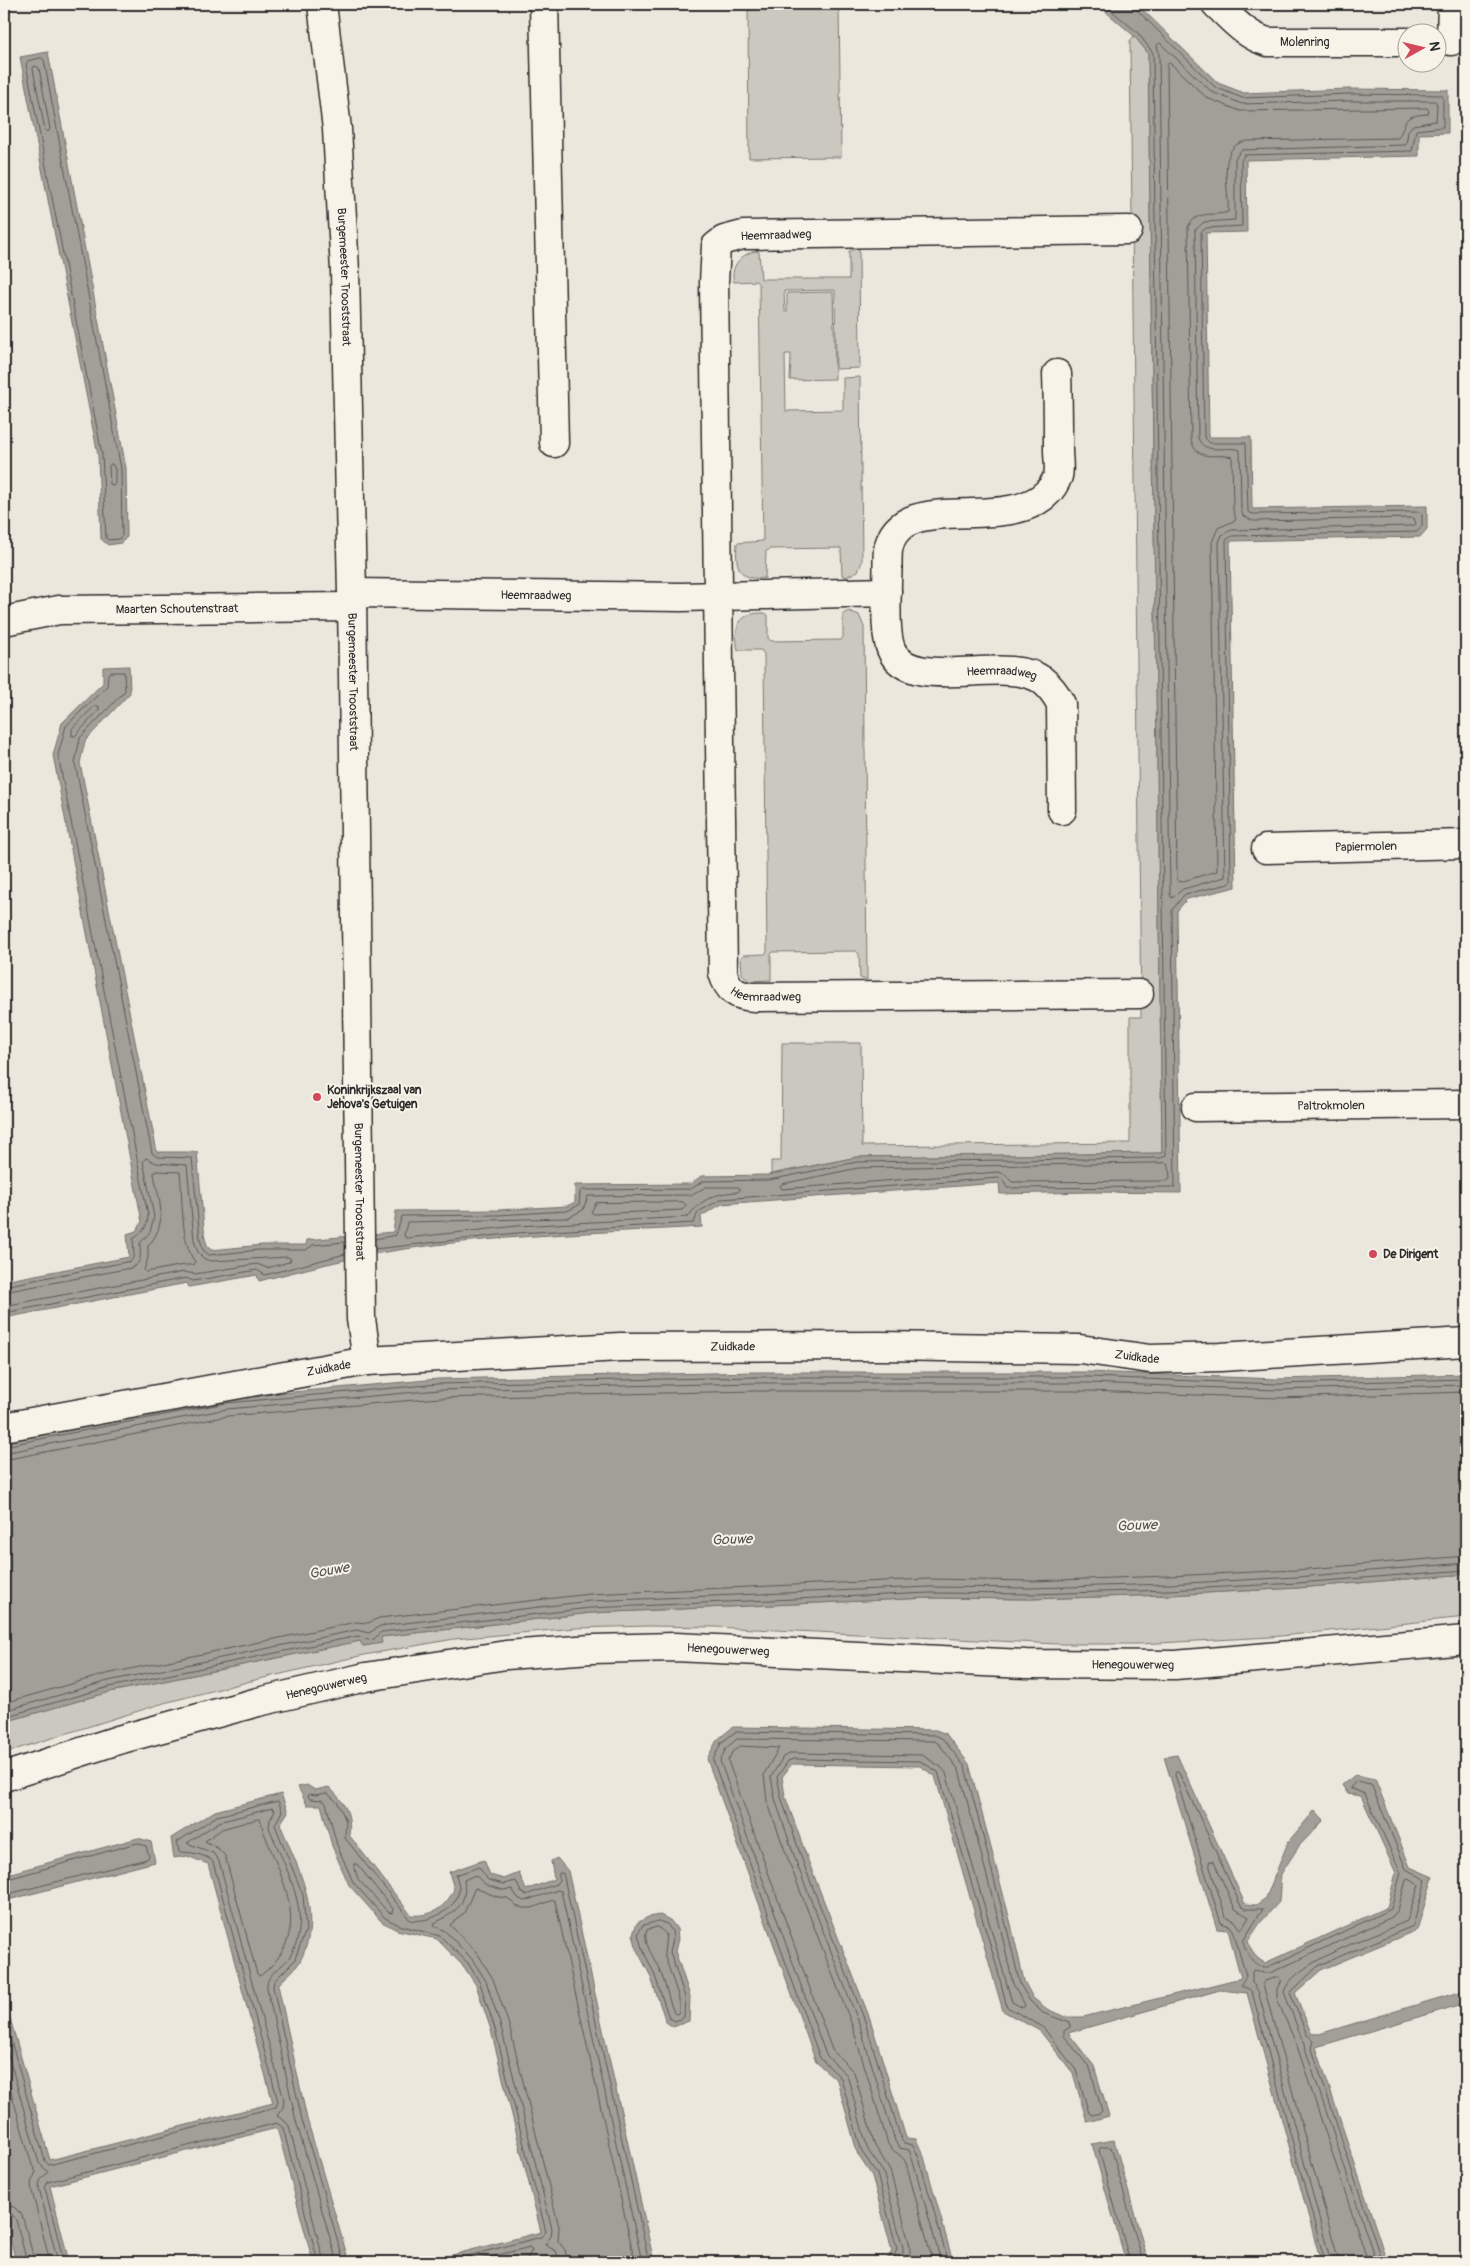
<svg xmlns="http://www.w3.org/2000/svg" width="1470" height="2266" font-family="Pangolin,sans-serif">
<rect width="100%" height="100%" fill="#ebe7dd"/>
<filter id="ink" filterUnits="userSpaceOnUse"><feTurbulence type="fractalNoise" baseFrequency=".02" numOctaves="2"/><feDisplacementMap in="SourceGraphic" scale="10" xChannelSelector="R" yChannelSelector="G"/><feConvolveMatrix kernelMatrix="1 2 1 2 8 2 1 2 1" color-interpolation-filters="sRGB"/></filter>
<g filter="url(#ink)">
<path fill="#cbc8bf" stroke="#7b7a75" d="M 748,4 L 839,4 L 841,157 L 749,158 Z
M 1134,36 L 1148,53 L 1162,1153 L 857,1157 L 771,1174 L 771,1161 L 781,1161 L 782,1043 L 861,1043 L 862,1146 L 1130,1143 L 1130,1017 L 1141,1017 L 1130,41 Z
M 859,248 L 860,368 L 836,369 L 835,290 L 784,291 L 785,312 L 787,312 L 787,293 L 833,292 L 835,379 L 790,380 L 791,354 L 785,354 L 786,411 L 843,410 L 843,378 L 860,377 L 862,562 L 858,571 L 846,577 L 842,575 L 841,548 L 770,549 L 766,551 L 765,578 C 738,581 735,566 737,543 L 763,541 L 759,285 L 756,281 L 734,282 C 729,267 742,253 756,251 L 759,252 L 761,279 L 849,279 L 849,251 Z
M 849,611 L 859,615 L 864,627 L 867,980 L 860,978 L 859,954 L 856,951 L 773,952 L 771,954 L 771,980 L 749,981 L 742,974 L 741,957 L 743,955 L 765,954 L 767,952 L 764,654 L 761,650 L 738,650 C 733,626 739,612 765,613 L 768,615 L 768,638 L 771,641 L 841,640 L 843,637 L 843,614 Z
M 1466,1574 L 1466,1617 L 1271,1637 L 1140,1644 L 1058,1644 L 715,1627 L 650,1626 L 576,1628 L 454,1639 L 364,1655 L 255,1680 L 164,1703 L 4,1753 L 4,1722 L 110,1692 L 360,1641 L 363,1646 L 381,1643 L 380,1637 L 591,1613 L 930,1598 L 1031,1599 L 1169,1595 L 1298,1588 Z"/>
<path fill="#a29f98" stroke="#72716c" d="M 1097,4 L 1137,4 L 1218,83 L 1244,93 L 1348,89 L 1448,90 L 1448,133 L 1419,134 L 1419,156 L 1246,160 L 1247,232 L 1206,233 L 1209,437 L 1251,437 L 1252,509 L 1427,506 L 1427,529 L 1420,537 L 1230,541 L 1236,887 L 1187,899 L 1177,911 L 1181,1193 L 1090,1192 L 1000,1194 L 999,1183 L 722,1204 L 701,1216 L 702,1227 C 599,1233 494,1235 392,1251 C 347,1258 303,1270 259,1281 L 257,1275 L 189,1287 L 187,1283 L 4,1318 L 4,1281 L 129,1257 L 127,1234 L 136,1231 L 142,1222 L 53,755 L 62,723 L 103,683 L 103,667 L 129,666 L 130,693 L 85,741 L 80,763 L 157,1152 L 197,1152 L 205,1239 L 208,1247 L 211,1250 L 262,1245 L 306,1245 L 307,1240 L 393,1232 L 396,1211 L 498,1210 L 567,1206 L 575,1202 L 575,1185 L 691,1184 L 701,1176 L 768,1175 L 857,1157 L 1162,1153 L 1148,53 L 1134,36 Z
M 48,52 L 126,468 L 127,537 L 121,543 L 108,545 L 101,539 L 98,455 L 20,57 Z
M 756,1372 L 1088,1372 L 1278,1379 L 1466,1374 L 1466,1574 L 1298,1588 L 1169,1595 L 1031,1599 L 930,1598 L 591,1613 L 381,1637 L 382,1643 L 363,1646 L 360,1641 L 110,1692 L 4,1722 L 4,1442 L 226,1398 L 438,1379 Z
M 733,1727 L 936,1730 L 946,1734 L 969,1764 L 1011,1924 L 1024,1981 L 1033,1998 L 1047,2009 L 1065,2017 L 1083,2017 L 1241,1978 L 1228,1930 L 1217,1929 L 1164,1757 L 1177,1755 L 1245,1904 L 1256,1905 L 1266,1898 L 1288,1842 L 1315,1810 L 1324,1820 L 1299,1846 L 1281,1874 L 1279,1902 L 1260,1923 L 1248,1941 C 1252,1952 1254,1957 1265,1963 L 1387,1907 L 1396,1873 L 1361,1796 L 1348,1794 L 1342,1785 L 1355,1775 L 1375,1779 L 1410,1867 L 1433,1877 L 1417,1930 L 1321,1970 L 1295,1993 L 1311,2033 L 1319,2034 L 1466,1990 L 1466,2003 L 1316,2047 L 1387,2262 L 1321,2262 L 1247,1993 L 1220,1990 L 1068,2033 L 1094,2066 L 1109,2116 L 1087,2122 L 1073,2073 L 1040,2031 L 1003,2011 L 935,1776 L 920,1766 L 792,1764 L 782,1777 L 785,1796 L 809,1863 L 870,2019 L 906,2138 L 916,2139 L 924,2157 L 953,2262 L 888,2262 L 887,2259 L 892,2251 L 872,2176 L 858,2155 L 837,2080 L 816,2062 L 707,1759 L 717,1740 Z
M 307,1785 L 315,1790 L 329,1787 C 344,1802 352,1813 349,1835 L 411,1915 C 432,1917 446,1907 454,1889 L 449,1872 L 484,1860 L 490,1875 L 504,1879 L 519,1873 L 526,1890 L 554,1879 L 551,1861 L 557,1858 L 568,1871 L 654,2262 L 549,2262 L 548,2257 L 530,2262 L 425,2262 L 541,2232 L 491,2030 L 476,1985 L 464,1967 L 437,1939 L 397,1930 L 382,1922 L 349,1885 L 332,1846 L 321,1805 L 307,1805 L 298,1787 Z
M 281,1794 L 288,1812 L 280,1824 C 298,1868 325,1916 299,1963 C 294,1971 284,1978 278,1985 L 307,2119 L 349,2262 L 313,2262 L 277,2128 L 50,2186 L 69,2262 L 16,2262 L 4,2215 L 4,1997 L 50,2160 L 273,2103 L 208,1864 L 187,1856 L 174,1858 L 171,1838 L 215,1811 Z
M 138,1838 L 151,1842 L 155,1862 L 4,1901 L 4,1875 Z
M 660,1915 L 670,1920 L 677,1929 L 678,1939 L 675,1951 L 690,1996 L 689,2021 L 673,2027 L 666,2022 L 650,1975 L 637,1950 L 633,1934 L 637,1923 L 648,1917 Z
M 1114,2140 L 1148,2262 L 1126,2262 L 1092,2144 Z"/>
<g fill="none" stroke-linecap="round" stroke-linejoin="round">
<path stroke="#5b5957" stroke-width="1" d="M 1160,43 L 1212,92 L 1242,104 L 1348,101 L 1435,101 L 1437,104 L 1436,121 L 1413,125 L 1408,131 L 1406,145 L 1241,150 L 1235,159 L 1235,220 L 1204,222 L 1195,230 L 1198,438 C 1205,456 1226,445 1240,450 L 1241,509 L 1243,516 L 1253,521 L 1414,518 L 1416,524 L 1413,526 L 1231,530 L 1222,535 L 1219,542 L 1225,877 L 1183,889 L 1172,898 L 1170,895 L 1159,53 L 1157,46 Z
M 42,58 L 44,60 L 121,469 L 122,535 L 119,539 L 108,540 L 106,538 L 102,454 L 26,64 L 28,61 Z
M 1170,63 L 1207,98 L 1240,111 L 1427,108 L 1429,111 L 1428,114 C 1400,116 1409,120 1398,138 L 1247,141 C 1215,145 1230,191 1228,212 C 1213,217 1197,209 1188,227 L 1191,440 C 1198,464 1216,452 1232,457 L 1233,509 L 1236,520 L 1218,528 L 1212,542 L 1217,871 L 1180,882 L 1177,879 L 1167,65 Z
M 35,66 L 39,68 L 50,129 L 48,132 L 45,130 L 33,69 Z
M 112,464 L 115,469 L 115,484 L 113,486 L 110,484 L 109,466 Z
M 95,706 L 99,706 L 99,710 L 75,736 L 72,736 L 72,729 Z
M 1167,1163 L 1169,1165 L 1170,1179 L 1167,1181 L 1012,1182 L 1005,1174 L 998,1172 L 782,1189 L 780,1186 L 782,1184 L 858,1168 Z
M 156,1171 L 180,1172 C 183,1198 180,1242 195,1262 L 194,1265 L 184,1265 L 146,1272 L 144,1270 L 148,1258 L 148,1246 C 169,1222 159,1202 154,1174 Z
M 706,1187 L 738,1187 L 740,1190 L 738,1192 C 715,1193 701,1199 688,1217 L 517,1226 L 407,1238 L 404,1236 L 407,1222 L 567,1218 L 583,1210 L 588,1196 L 692,1195 Z
M 683,1202 L 686,1205 L 682,1210 L 594,1214 L 591,1212 L 596,1203 Z
M 375,1239 L 396,1235 L 402,1216 L 498,1215 L 567,1211 L 579,1205 L 580,1192 L 582,1190 L 691,1189 L 703,1181 L 769,1180 L 857,1162 L 1161,1158 L 1166,1155 L 1153,53 L 1138,33 L 1104,4
M 375,1249 L 517,1233 L 694,1223 L 698,1212 L 722,1199 L 999,1178 L 1003,1180 L 1007,1188 L 1175,1187 L 1172,910 L 1185,894 L 1229,884 L 1231,882 L 1226,540 L 1232,536 L 1417,532 L 1422,526 L 1422,514 L 1420,512 L 1253,514 L 1248,512 L 1246,443 L 1210,443 L 1204,437 L 1201,232 L 1206,228 L 1242,226 L 1241,161 L 1244,155 L 1412,151 L 1416,130 L 1443,127 L 1443,97 L 1441,95 L 1348,94 L 1242,98 L 1215,87 L 1136,9 L 1134,4
M 4,1286 L 131,1261 L 134,1256 L 133,1239 C 142,1233 148,1227 148,1215 L 58,755 L 66,726 L 107,686 L 108,674 L 110,672 L 124,672 L 125,691 L 80,738 L 75,763 L 152,1153 L 157,1157 L 192,1158 L 200,1239 L 203,1250 L 209,1255 L 259,1250 L 306,1250 L 313,1245 L 345,1242
M 4,1292 L 131,1268 C 143,1263 140,1254 140,1243 L 150,1232 L 154,1217 L 143,1161 L 146,1158 L 156,1163 L 187,1165 L 194,1240 C 197,1251 199,1259 211,1261 L 288,1257 L 291,1259 L 289,1262 L 267,1268 L 257,1264 L 195,1274 L 184,1272 L 4,1306
M 4,1313 L 186,1278 L 193,1281 L 257,1270 L 265,1275 L 345,1254
M 4,1446 L 226,1403 L 438,1384 L 756,1377 L 1088,1377 L 1278,1384 L 1466,1379
M 4,1453 L 227,1409 L 439,1390 L 756,1383 L 1088,1383 L 1278,1390 L 1466,1385
M 4,1460 L 228,1416 L 439,1398 L 756,1391 L 1088,1391 L 1278,1398 L 1466,1392
M 4,1703 L 106,1674 L 356,1622 L 368,1623 L 379,1618 L 590,1594 L 929,1579 L 1031,1581 L 1168,1576 L 1296,1570 L 1466,1556
M 4,1711 L 108,1681 L 357,1630 L 369,1633 L 380,1626 L 590,1601 L 929,1587 L 1031,1588 L 1169,1584 L 1297,1577 L 1466,1563
M 4,1717 L 109,1687 L 358,1636 L 368,1640 L 374,1639 L 381,1632 L 590,1608 L 930,1593 L 1031,1594 L 1169,1590 L 1298,1583 L 1466,1570
M 259,1819 L 261,1821 L 263,1830 C 283,1883 315,1933 260,1976 L 257,1974 L 225,1856 L 219,1849 L 205,1841 L 222,1829 Z
M 1210,1861 L 1214,1862 L 1235,1909 L 1249,1917 L 1242,1929 L 1240,1928 L 1235,1921 L 1226,1917 L 1209,1864 Z
M 354,1864 L 357,1864 L 393,1909 L 392,1913 L 388,1912 L 358,1879 Z
M 4,1880 L 137,1843 L 146,1846 L 149,1856 L 147,1859 L 4,1895
M 659,1921 L 667,1924 L 672,1931 L 673,1939 L 670,1952 L 685,1997 L 684,2017 L 675,2021 L 669,2018 L 654,1973 L 642,1948 L 638,1934 L 642,1926 Z
M 658,1927 L 666,1934 L 664,1954 L 679,1998 L 679,2012 L 677,2014 L 674,2013 C 668,1999 666,1984 660,1971 C 656,1960 641,1942 647,1930 Z
M 4,2016 L 45,2161 L 49,2165 L 276,2107 L 278,2101 L 213,1862 C 206,1854 189,1852 179,1852 L 177,1842 L 217,1816 L 278,1801 L 282,1811 L 275,1825 L 303,1895 L 306,1930 L 294,1961 L 274,1981 L 273,1987 L 302,2120 L 344,2262
M 4,2040 L 39,2163 L 48,2172 L 40,2181 L 39,2188 L 58,2262
M 4,2067 L 32,2165 L 36,2172 L 31,2183 L 32,2191 L 50,2262
M 4,2205 L 14,2207 L 22,2215 L 35,2262
M 4,2212 L 12,2214 L 16,2220 L 27,2262
M 64,2262 L 45,2188 L 48,2182 L 277,2123 L 283,2128 L 318,2262
M 324,2262 L 289,2126 L 285,2121 L 277,2116 L 283,2107 L 284,2100 L 219,1861 L 213,1853 L 187,1843 L 219,1822 L 272,1808 L 275,1811 L 270,1820 L 269,1827 C 284,1867 316,1916 289,1958 C 282,1968 266,1973 267,1988 L 296,2121 L 337,2262
M 445,2262 L 541,2237 L 546,2232 L 495,2029 L 480,1983 L 468,1963 L 440,1936 L 399,1925 L 385,1918 L 353,1882 L 337,1845 L 326,1803 L 322,1800 L 310,1799 L 308,1796 L 310,1794 L 315,1795 L 327,1793 L 338,1803 L 346,1821 L 345,1838 L 410,1920 C 429,1923 455,1911 459,1891 C 460,1886 457,1880 456,1875 L 479,1867 L 488,1880 L 504,1884 L 516,1881 L 521,1892 L 526,1895 L 556,1884 L 559,1880 L 559,1873 L 563,1873 L 649,2262
M 470,2262 L 530,2247 L 532,2250 L 528,2257 L 527,2262
M 560,2262 L 556,2251 L 545,2245 L 551,2236 L 552,2229 L 501,2027 L 486,1981 L 472,1959 L 445,1931 L 434,1926 L 435,1923 C 455,1912 468,1905 464,1880 L 475,1875 L 486,1885 L 503,1890 L 512,1889 L 518,1898 L 524,1901 L 558,1890 L 561,1891 L 642,2262
M 568,2262 L 565,2250 L 558,2241 L 559,2227 L 509,2025 L 493,1979 L 478,1954 L 450,1925 L 464,1913 L 475,1888 L 498,1897 L 508,1898 L 516,1906 L 523,1908 L 532,1908 L 553,1900 L 555,1901 L 635,2262
M 892,2262 L 897,2249 L 877,2174 L 862,2152 L 841,2078 L 820,2058 L 713,1760 L 721,1743 L 735,1732 L 935,1735 L 943,1739 L 965,1767 L 1006,1925 L 1020,1984 L 1030,2001 L 1043,2013 L 1070,2023 L 1070,2027 L 1064,2031 L 1064,2036 L 1090,2068 L 1102,2111 L 1100,2113 L 1092,2115 L 1089,2113 L 1076,2070 L 1043,2027 L 1007,2007 L 996,1964 L 938,1772 L 920,1761 L 793,1759 L 788,1761 L 777,1777 L 781,1797 L 804,1865 L 865,2021 L 901,2139 L 904,2143 L 913,2145 L 919,2158 L 948,2262
M 898,2262 L 903,2254 L 903,2248 L 883,2172 L 868,2150 L 847,2075 L 826,2055 L 720,1761 L 726,1748 L 737,1739 L 934,1741 L 939,1744 L 959,1770 L 1000,1926 L 1013,1984 L 1025,2005 L 1023,2008 L 1012,2002 L 946,1773 L 941,1767 L 922,1755 L 792,1753 L 783,1757 L 771,1777 L 775,1799 L 798,1867 L 859,2023 L 895,2141 L 900,2148 L 909,2150 L 913,2161 L 941,2262
M 907,2262 L 910,2254 L 910,2246 L 890,2170 L 875,2146 L 854,2072 L 832,2050 L 728,1761 L 732,1752 L 740,1746 L 779,1748 L 764,1774 L 767,1801 L 792,1870 L 852,2025 L 888,2144 C 893,2153 902,2154 906,2163 L 933,2262
M 1130,2262 L 1099,2150 L 1101,2147 L 1111,2147 L 1143,2262
M 1325,2262 L 1252,1992 L 1249,1989 L 1241,1986 L 1246,1976 L 1233,1930 L 1230,1926 L 1221,1923 L 1175,1775 L 1176,1771 L 1179,1773 L 1241,1906 L 1245,1909 L 1263,1909 L 1243,1941 C 1246,1953 1253,1968 1268,1967 L 1391,1909 L 1401,1873 L 1365,1794 L 1350,1788 L 1356,1781 L 1371,1784 L 1406,1869 L 1426,1880 L 1413,1926 L 1319,1965 L 1290,1993 L 1307,2035 L 1314,2040 L 1312,2049 L 1382,2262
M 1331,2262 L 1258,1991 L 1252,1982 L 1252,1972 L 1254,1970 L 1263,1973 L 1270,1973 L 1392,1917 L 1398,1910 L 1406,1880 L 1409,1879 L 1419,1885 L 1407,1921 C 1379,1934 1293,1961 1284,1992 L 1301,2037 L 1305,2043 L 1306,2051 L 1376,2262
M 1339,2262 L 1263,1984 L 1265,1981 L 1278,1977 L 1281,1980 L 1277,1989 L 1277,1999 L 1297,2046 L 1368,2262"/>
<g stroke="#2b2b2b" stroke-width="31">
<g id="minor">
<path id="s1" d="M 322,4 L 337,129 L 345,271 L 352,593 L 361,1319 L 367,1361"/>
<path d="M 544,4 L 554,443"/>
<path id="s2" d="M 1216,4 C 1232,19 1246,36 1268,42 L 1408,42"/>
<path d="M 1451,41 L 1452,4"/>
<path id="s3" d="M 1128,230 L 743,235 L 724,240 L 716,246 L 714,282 L 723,973 C 728,990 736,996 754,997 L 1139,994"/>
<path id="s4" d="M 1057,374 C 1058,399 1058,425 1058,450 C 1058,458 1060,469 1058,476 C 1056,481 1051,489 1048,492 C 1006,536 899,486 888,550 C 887,560 888,571 887,581 C 887,599 884,632 891,649 C 909,695 1006,654 1042,680 C 1051,687 1056,694 1061,704 L 1062,810"/>
<path id="s5" d="M 352,593 L 681,597 L 887,592"/>
<path id="s6" d="M 4,621 L 59,610 L 352,607"/>
<path id="s7" d="M 1266,849 L 1466,844"/>
<path id="s8" d="M 1196,1107 L 1466,1104"/>
<path id="s9" d="M 4,1427 L 367,1361 L 620,1347 L 881,1346 L 1080,1349 L 1150,1359 L 1220,1357 L 1466,1342"/>
</g>
</g>
<g stroke="#2b2b2b" stroke-width="31">
<g id="major">
<path id="s10" d="M 4,1777 L 118,1740 L 258,1702 L 366,1677 L 506,1655 L 592,1649 L 675,1647 L 1026,1664 L 1175,1665 L 1466,1640"/>
</g>
</g>
<use href="#minor" stroke="#f7f3e8" stroke-width="28"/>
<use href="#major" stroke="#f7f3e8" stroke-width="28"/>
</g>
</g>
<g fill="#d1495b" stroke="#f7f3e8" stroke-width="2">
<circle cx="317" cy="1097" r="5"/>
<circle cx="1373" cy="1254" r="5"/>
</g>
<g text-anchor="middle" stroke-width="4" stroke-linejoin="round" paint-order="stroke">
<g font-size="12" fill="#2b2b2b" stroke="#f7f3e8">
<text dy="4" stroke="none"><textPath href="#s2" startOffset="102">Molenring</textPath></text>
<text transform="translate(776 235) rotate(-2)" y="4">Heemraadweg</text>
<text dy="4" stroke="none"><textPath href="#s1" startOffset="274">Burgemeester Trooststraat</textPath></text>
<text dy="4" stroke="none"><textPath href="#s5" startOffset="184">Heemraadweg</textPath></text>
<text dy="4" stroke="none"><textPath href="#s6" startOffset="174">Maarten Schoutenstraat</textPath></text>
<text dy="4" stroke="none"><textPath href="#s4" startOffset="522">Heemraadweg</textPath></text>
<text dy="4" stroke="none"><textPath href="#s1" startOffset="679">Burgemeester Trooststraat</textPath></text>
<text dy="4" stroke="none"><textPath href="#s7" startOffset="100">Papiermolen</textPath></text>
<text dy="4" stroke="none"><textPath href="#s3" startOffset="1196">Heemraadweg</textPath></text>
<text dy="4" stroke="none"><textPath href="#s8" startOffset="135">Paltrokmolen</textPath></text>
<text dy="4" stroke="none"><textPath href="#s1" startOffset="1189">Burgemeester Trooststraat</textPath></text>
<text dy="4" stroke="none"><textPath href="#s9" startOffset="735">Zuidkade</textPath></text>
<text dy="4" stroke="none"><textPath href="#s9" startOffset="1140">Zuidkade</textPath></text>
<text dy="4" stroke="none"><textPath href="#s9" startOffset="330">Zuidkade</textPath></text>
<text dy="4" stroke="none"><textPath href="#s10" startOffset="740">Henegouwerweg</textPath></text>
<text dy="4" stroke="none"><textPath href="#s10" startOffset="1145">Henegouwerweg</textPath></text>
<text dy="4" stroke="none"><textPath href="#s10" startOffset="335">Henegouwerweg</textPath></text>
</g>
<g font-size="12" font-weight="bold" fill="#2b2b2b" stroke="#f7f3e8" text-anchor="start">
<text x="327" y="1094">Koninkrijkszaal van<tspan x="327" dy="14">Jehova's Getuigen</tspan></text>
<text x="1383" y="1258">De Dirigent</text>
</g>
<g font-size="14" font-style="italic" fill="#555451" stroke="#f7f3e8">
<text transform="translate(1137 1525) rotate(-2)" y="5">Gouwe</text>
<text transform="translate(732 1539) rotate(-2)" y="5">Gouwe</text>
<text transform="translate(329 1570) rotate(-10)" y="5">Gouwe</text>
</g>
</g>
<rect width="1470" height="2266" fill="none" stroke="#f7f3e8" stroke-width="20"/>
<rect x="10" y="10" width="1450" height="2246" fill="none" stroke="#2b2b2b" stroke-width="2" filter="url(#ink)"/>
<g transform="translate(1422 48) rotate(82)"><circle r="24" fill="#f7f3e8" stroke="#a5a39c"/>
<path d="M0-4L9 19L0 12L-9 19Z" fill="#d1495b"/>
<text y="-8" font-size="14" font-weight="bold" text-anchor="middle" fill="#2b2b2b">N</text>
</g>
</svg>
